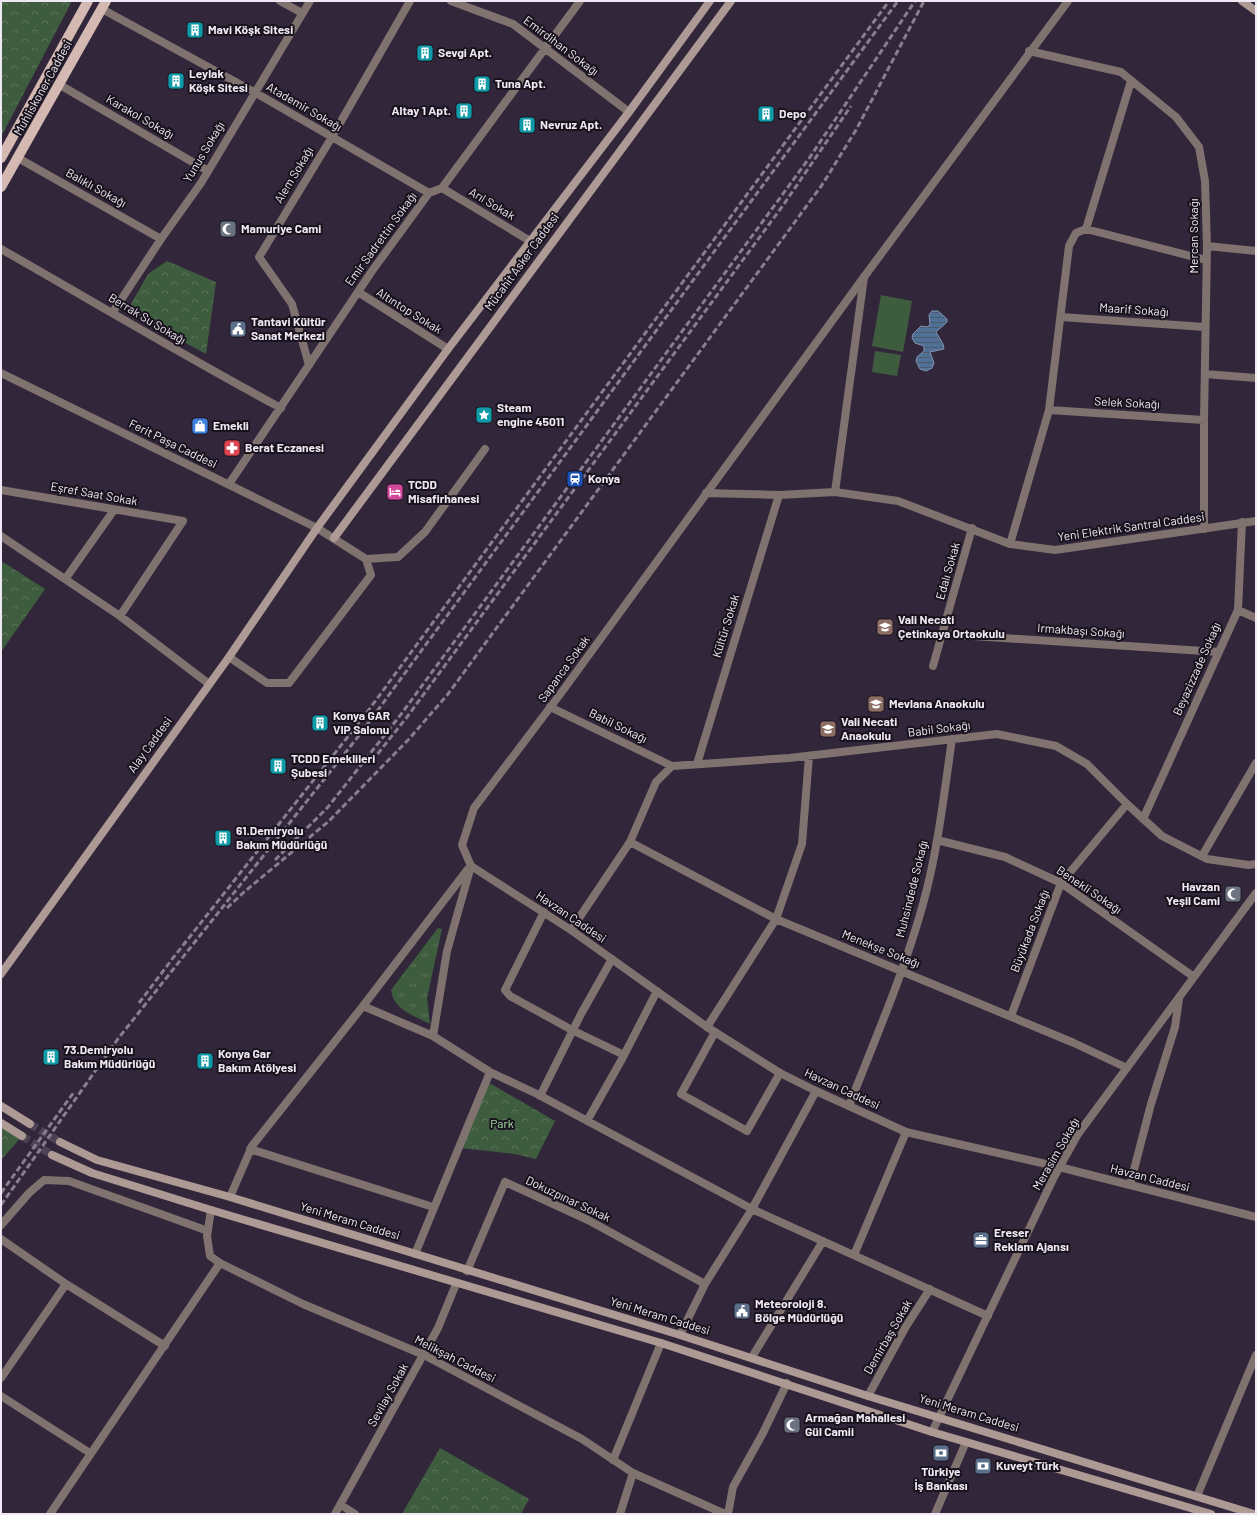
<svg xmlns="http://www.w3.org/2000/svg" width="1257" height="1515" font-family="Barlow,sans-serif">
<defs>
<pattern id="grass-tufts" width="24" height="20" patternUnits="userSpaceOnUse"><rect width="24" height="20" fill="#3e5d3e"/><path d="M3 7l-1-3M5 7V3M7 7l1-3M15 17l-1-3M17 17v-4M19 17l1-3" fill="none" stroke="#5a745a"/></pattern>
<pattern id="park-crowns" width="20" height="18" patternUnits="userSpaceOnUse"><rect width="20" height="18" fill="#3e5d3e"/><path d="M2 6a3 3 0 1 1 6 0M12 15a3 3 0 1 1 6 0" fill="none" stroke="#5a745a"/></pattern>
<pattern id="water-rules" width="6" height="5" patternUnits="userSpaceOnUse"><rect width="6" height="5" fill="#517095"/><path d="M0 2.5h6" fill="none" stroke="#4c5b70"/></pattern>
</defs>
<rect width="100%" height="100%" fill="#32263a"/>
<path fill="url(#grass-tufts)" d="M 438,928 L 442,929 L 427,998 L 430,1024 C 414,1015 394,1011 391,990 Z"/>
<path fill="url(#park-crowns)" d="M 1,1 L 72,1 L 1,137 Z
M 167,261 L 216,282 L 206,354 L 127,311 L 148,274 Z
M 1,562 L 6,564 L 45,589 L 1,652 Z
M 486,1081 L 555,1121 L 536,1159 L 515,1154 L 461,1148 Z
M 1,1122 L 24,1134 L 1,1160 Z
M 440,1448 L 529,1499 L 521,1514 L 402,1514 Z"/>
<path fill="#3e5d3e" d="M 881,295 L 912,301 L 903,352 L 872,346 Z
M 875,351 L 901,355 L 897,376 L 872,372 Z"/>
<path fill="url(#water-rules)" stroke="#8194b2" d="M 932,311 L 938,311 L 947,319 L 947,322 L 936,332 L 943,344 L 944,349 L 930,352 L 934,363 L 932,368 L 926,371 L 920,369 L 916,361 L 917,357 L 924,351 L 924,346 L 915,343 L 912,338 L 913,334 L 921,326 L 927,327 L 930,325 L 929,315 Z"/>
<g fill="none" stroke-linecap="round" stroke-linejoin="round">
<path stroke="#4e4356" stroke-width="8" stroke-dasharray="8 4" stroke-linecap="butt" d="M 30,1124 L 60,1142
M 22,1136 L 52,1155"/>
<path stroke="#7f726f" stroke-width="8" d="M 280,1 L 302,13
M 451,1 L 513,24 L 629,112
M 102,9 L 254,92 L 429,193
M 1029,51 L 1121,72 L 1176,117 L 1199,147 L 1205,181 L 1207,246 L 1204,420 L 1204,529
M 60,85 L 208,171
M 18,158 L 161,239
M 442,188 L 530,241
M 1086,229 L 1131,81
M 1207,246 L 1256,251
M 1,249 C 94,302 186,357 281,408
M 358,292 L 448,349
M 113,312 L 161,239 L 201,183 L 310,1
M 1061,317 L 1205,327
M 309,365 L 292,304 L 259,257 L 332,137 L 410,1
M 1,373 L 317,528 L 366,559 L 371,575 L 289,683 L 267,683 L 229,657
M 1205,374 L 1256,378
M 1049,410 L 1204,420
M 229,484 L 372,271 L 429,193 L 442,188 L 580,1
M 1,490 L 183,521 L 120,616
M 835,492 L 864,277
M 1,536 L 120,616 L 209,684
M 1010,544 L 1049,410 L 1069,246 L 1076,233 L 1086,229 L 1206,260
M 366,559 L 398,557 L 425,532 L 485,449
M 66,578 L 114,510
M 1238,610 L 1256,618
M 942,634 L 1219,652
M 933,666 L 972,528
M 550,707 L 672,766 L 789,758 L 997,734 L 1056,746 L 1087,764 L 1127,804 L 1162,836 L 1207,859 L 1249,865 L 1256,864
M 697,764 L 779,495
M 1143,819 L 1238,610 L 1242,522
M 937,840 L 1005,857 L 1061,883 L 1194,977
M 630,842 L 776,919 L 1074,1043 L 1127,1068
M 1202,856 L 1256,763
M 471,866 L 447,951 L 433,1036 L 490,1072 L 537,1094 L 752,1209 L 988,1316
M 544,912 L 505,990 L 510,996 L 572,1030 L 624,1055
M 571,930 L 630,842 L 656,782 L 672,766
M 363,1006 L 468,869
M 1011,1016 L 1061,883 L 1127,804
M 707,1027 L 776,919 L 802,844 L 809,756
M 715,1032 L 681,1094 L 747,1131 L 780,1073
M 540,1096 L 581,1014 L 612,959
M 849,1106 C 875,1039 904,973 923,904 C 938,850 944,794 952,739
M 587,1121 L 622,1059 L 657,991
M 250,1149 L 433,1207
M 1130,1185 L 1151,1104 L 1175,1027 L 1179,999
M 230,1197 L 252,1146 L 363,1006 L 433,1036
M 1,1225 L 29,1193 L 44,1180 L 69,1181 L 208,1231
M 1,1239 L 66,1284 L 165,1346
M 415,1254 L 490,1072
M 854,1255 L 906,1132
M 467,1271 L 505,1182 L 588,1220 L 705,1284
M 680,1335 L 705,1284 L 752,1209 L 816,1091
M 752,1357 L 823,1241
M 1,1378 L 66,1284
M 1,1396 L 90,1453
M 868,1396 L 905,1328 L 930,1289
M 932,1432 L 1054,1177 L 1078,1134 L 1256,893
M 613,1460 L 661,1343
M 1197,1496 L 1256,1355
M 341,1505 L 355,1514
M 50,1514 L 220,1263
M 335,1514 L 438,1328 L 456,1284
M 620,1514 L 633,1473
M 728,1514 L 733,1487 L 763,1433 L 787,1383
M 935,1514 L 966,1442"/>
<path stroke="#7f726f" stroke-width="8" d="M 1068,1 L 864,277 L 564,689 L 474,808 L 462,845 L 471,866 L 571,930 L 707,1027 L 780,1073 L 816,1091 L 906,1132 L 1059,1167 L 1256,1217
M 706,493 L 779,495 L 835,492 L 898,501 L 1010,544 L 1055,550 L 1256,521
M 211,1210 L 207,1236 L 210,1256 L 220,1263 L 303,1304 L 424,1355 L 582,1439 L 633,1473 L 725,1514"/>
<path stroke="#ae9a94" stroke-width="8" d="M 1242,1 L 1256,11
M 334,538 L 731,1
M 1,974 L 229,657 L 317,528 L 448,349 L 629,112 L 710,1
M 1,1106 L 30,1124
M 1,1123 L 22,1136
M 60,1142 L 97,1160 L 230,1197 L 680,1335 L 868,1396 L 1254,1514
M 52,1155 L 92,1173 L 211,1210 L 661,1343 L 932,1432 L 1211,1514"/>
<path stroke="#d3b9b1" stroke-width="10" d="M 1,158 L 88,1
M 1,187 L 106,1"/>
<path stroke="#887e8f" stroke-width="3" stroke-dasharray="6 3" stroke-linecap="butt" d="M 372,761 L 407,717 L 784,204 L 851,106
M 275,860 L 328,807 L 402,713 L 810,157 L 915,1
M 227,908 L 243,893 L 329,821 L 409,739 L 448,694 L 822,185 L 856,130 L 924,1
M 139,1003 L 173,958 L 365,715 L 889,1
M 1,1193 L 74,1092
M 1,1205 L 117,1040 L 361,733 L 898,1"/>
</g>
<defs>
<g id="building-square" transform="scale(0.9)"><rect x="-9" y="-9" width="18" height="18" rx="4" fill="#0f9aa8" stroke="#17121b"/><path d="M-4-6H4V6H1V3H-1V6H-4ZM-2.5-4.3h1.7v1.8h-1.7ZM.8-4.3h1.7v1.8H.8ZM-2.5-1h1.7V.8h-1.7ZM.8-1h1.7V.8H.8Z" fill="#fff"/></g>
<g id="mosque-square" transform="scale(0.9)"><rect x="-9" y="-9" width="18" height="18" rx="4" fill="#6b7280" stroke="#17121b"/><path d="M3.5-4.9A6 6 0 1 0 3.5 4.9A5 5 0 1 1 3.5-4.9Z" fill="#fff"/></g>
<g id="civic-square" transform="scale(0.9)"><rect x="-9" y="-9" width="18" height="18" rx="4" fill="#5c6f8a" stroke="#17121b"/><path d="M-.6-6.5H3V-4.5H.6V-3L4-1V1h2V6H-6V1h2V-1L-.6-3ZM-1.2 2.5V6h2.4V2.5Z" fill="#fff"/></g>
<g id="sight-square" transform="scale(0.9)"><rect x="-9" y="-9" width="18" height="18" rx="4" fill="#0f9aa8" stroke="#17121b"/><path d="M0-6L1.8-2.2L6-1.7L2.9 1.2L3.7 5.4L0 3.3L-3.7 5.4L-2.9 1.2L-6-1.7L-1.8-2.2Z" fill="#fff"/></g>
<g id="shop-square" transform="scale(0.9)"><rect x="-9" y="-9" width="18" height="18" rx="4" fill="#3f7fe0" stroke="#17121b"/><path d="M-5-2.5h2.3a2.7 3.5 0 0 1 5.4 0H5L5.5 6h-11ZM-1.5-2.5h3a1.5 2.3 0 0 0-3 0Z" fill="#fff"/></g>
<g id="pharmacy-square" transform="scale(0.9)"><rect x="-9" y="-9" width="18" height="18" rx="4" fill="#e0444e" stroke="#17121b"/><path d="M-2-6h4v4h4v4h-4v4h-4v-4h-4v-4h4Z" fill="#fff"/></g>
<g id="station-square" transform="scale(0.9)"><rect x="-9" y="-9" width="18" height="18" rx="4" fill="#1a4fb4" stroke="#17121b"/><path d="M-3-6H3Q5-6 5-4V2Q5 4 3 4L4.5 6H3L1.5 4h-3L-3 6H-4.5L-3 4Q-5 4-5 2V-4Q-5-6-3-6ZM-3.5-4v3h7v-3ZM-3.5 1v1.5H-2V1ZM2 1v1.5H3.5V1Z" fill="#fff"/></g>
<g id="hotel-square" transform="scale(0.9)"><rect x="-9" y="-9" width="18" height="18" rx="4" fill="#d1479c" stroke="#17121b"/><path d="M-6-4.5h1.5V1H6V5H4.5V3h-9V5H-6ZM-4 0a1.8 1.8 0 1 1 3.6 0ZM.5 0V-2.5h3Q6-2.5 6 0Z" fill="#fff"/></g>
<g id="school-square" transform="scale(0.9)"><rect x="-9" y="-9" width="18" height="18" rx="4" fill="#8d6e63" stroke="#17121b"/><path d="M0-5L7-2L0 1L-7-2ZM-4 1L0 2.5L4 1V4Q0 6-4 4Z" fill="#fff"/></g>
<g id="office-square" transform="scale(0.9)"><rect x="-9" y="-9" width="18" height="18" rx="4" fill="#5c6f8a" stroke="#17121b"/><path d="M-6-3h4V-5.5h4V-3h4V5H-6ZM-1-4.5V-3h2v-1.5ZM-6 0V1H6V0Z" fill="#fff"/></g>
<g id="bank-square" transform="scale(0.9)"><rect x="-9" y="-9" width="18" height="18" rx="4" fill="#5c6f8a" stroke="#17121b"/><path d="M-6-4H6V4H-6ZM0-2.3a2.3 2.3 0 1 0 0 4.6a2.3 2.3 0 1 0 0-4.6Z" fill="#fff"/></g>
</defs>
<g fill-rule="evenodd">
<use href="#building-square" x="195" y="30"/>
<use href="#building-square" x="425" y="53"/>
<use href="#building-square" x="176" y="81"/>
<use href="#building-square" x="482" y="84"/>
<use href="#building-square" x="464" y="111"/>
<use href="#building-square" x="766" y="114"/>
<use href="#building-square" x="527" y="125"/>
<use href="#mosque-square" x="228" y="229"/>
<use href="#civic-square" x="238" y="329"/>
<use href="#sight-square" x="484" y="415"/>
<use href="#shop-square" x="200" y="426"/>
<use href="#pharmacy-square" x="232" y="448"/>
<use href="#station-square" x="575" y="479"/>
<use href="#hotel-square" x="395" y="492"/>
<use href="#school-square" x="885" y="627"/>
<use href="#school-square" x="876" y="704"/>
<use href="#building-square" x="320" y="723"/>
<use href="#school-square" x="828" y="729"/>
<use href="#building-square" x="278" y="766"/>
<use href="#building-square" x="223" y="838"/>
<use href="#mosque-square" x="1233" y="894"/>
<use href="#building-square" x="51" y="1057"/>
<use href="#building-square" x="205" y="1061"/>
<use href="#office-square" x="981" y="1240"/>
<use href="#civic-square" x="742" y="1311"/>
<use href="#mosque-square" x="792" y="1425"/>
<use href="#bank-square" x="941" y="1453"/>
<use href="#bank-square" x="983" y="1466"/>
</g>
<g text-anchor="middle" stroke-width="4" stroke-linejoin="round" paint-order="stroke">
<g font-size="12" font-weight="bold" fill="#f0e9f5" stroke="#17121b" text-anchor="start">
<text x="208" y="34">Mavi Köşk Sitesi</text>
<text x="438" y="57">Sevgi Apt.</text>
<text x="189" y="78">Leylak<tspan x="189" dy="14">Köşk Sitesi</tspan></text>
<text x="495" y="88">Tuna Apt.</text>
<text x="451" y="115" text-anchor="end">Altay 1 Apt.</text>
<text x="779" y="118">Depo</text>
<text x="540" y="129">Nevruz Apt.</text>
<text x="241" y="233">Mamuriye Cami</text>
<text x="251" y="326">Tantavi Kültür<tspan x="251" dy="14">Sanat Merkezi</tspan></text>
<text x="497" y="412">Steam<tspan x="497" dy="14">engine 45011</tspan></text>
<text x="213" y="430">Emekli</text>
<text x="245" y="452">Berat Eczanesi</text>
<text x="588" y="483">Konya</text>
<text x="408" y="489">TCDD<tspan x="408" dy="14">Misafirhanesi</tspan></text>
<text x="898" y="624">Vali Necati<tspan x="898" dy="14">Çetinkaya Ortaokulu</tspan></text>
<text x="889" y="708">Mevlana Anaokulu</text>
<text x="333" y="720">Konya GAR<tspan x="333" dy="14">VIP Salonu</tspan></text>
<text x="841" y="726">Vali Necati<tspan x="841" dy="14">Anaokulu</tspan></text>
<text x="291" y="763">TCDD Emeklileri<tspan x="291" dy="14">Şubesi</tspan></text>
<text x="236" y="835">61.Demiryolu<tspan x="236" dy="14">Bakım Müdürlüğü</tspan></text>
<text x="1220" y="891" text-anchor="end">Havzan<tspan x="1220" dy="14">Yeşil Cami</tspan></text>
<text x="64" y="1054">73.Demiryolu<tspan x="64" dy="14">Bakım Müdürlüğü</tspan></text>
<text x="218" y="1058">Konya Gar<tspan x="218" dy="14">Bakım Atölyesi</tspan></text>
<text x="994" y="1237">Ereser<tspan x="994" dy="14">Reklam Ajansı</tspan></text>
<text x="755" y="1308">Meteoroloji 8.<tspan x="755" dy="14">Bölge Müdürlüğü</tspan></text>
<text x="805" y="1422">Armağan Mahallesi<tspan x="805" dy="14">Gül Camii</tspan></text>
<text x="996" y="1470">Kuveyt Türk</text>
<text x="941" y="1476" text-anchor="middle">Türkiye<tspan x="941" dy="14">İş Bankası</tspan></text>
</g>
<g font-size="12" fill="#f0e9f5" stroke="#17121b">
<text transform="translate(561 46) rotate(37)" y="4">Emirdihan Sokağı</text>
<text transform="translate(43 88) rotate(-61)" y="4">Muhliskoner Caddesi</text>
<text transform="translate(304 107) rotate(30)" y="4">Atademir Sokağı</text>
<text transform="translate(140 117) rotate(30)" y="4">Karakol Sokağı</text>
<text transform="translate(204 152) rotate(-59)" y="4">Yunus Sokağı</text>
<text transform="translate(294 175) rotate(-59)" y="4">Alem Sokağı</text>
<text transform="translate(96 188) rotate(29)" y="4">Balıklı Sokağı</text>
<text transform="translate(492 204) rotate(31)" y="4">Arıl Sokak</text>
<text transform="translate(1194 236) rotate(-90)" y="4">Mercan Sokağı</text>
<text transform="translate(381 239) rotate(-54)" y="4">Emir Sadrettin Sokağı</text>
<text transform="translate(522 262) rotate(-54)" y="4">Mücahit Asker Caddesi</text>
<text transform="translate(1134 310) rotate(4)" y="4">Maarif Sokağı</text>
<text transform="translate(409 311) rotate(32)" y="4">Altıntop Sokak</text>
<text transform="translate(147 319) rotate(31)" y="4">Berrak Su Sokağı</text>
<text transform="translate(1127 403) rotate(3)" y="4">Selek Sokağı</text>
<text transform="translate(173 444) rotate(26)" y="4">Ferit Paşa Caddesi</text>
<text transform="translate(94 494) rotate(10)" y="4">Eşref Saat Sokak</text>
<text transform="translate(1131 527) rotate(-8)" y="4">Yeni Elektrik Santral Caddesi</text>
<text transform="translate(948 571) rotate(-74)" y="4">Edalı Sokak</text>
<text transform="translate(726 626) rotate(-73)" y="4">Kültür Sokak</text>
<text transform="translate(1081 631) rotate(4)" y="4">Irmakbaşı Sokağı</text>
<text transform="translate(564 669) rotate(-54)" y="4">Sapanca Sokak</text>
<text transform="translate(1197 669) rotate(-66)" y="4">Beyazizzade Sokağı</text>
<text transform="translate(618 726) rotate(26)" y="4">Babil Sokağı</text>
<text transform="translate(939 729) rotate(-7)" y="4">Babil Sokağı</text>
<text transform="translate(150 745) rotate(-54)" y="4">Alay Caddesi</text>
<text transform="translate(912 889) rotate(-76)" y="4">Muhsindede Sokağı</text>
<text transform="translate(1089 890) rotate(34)" y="4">Benekli Sokağı</text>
<text transform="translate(571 917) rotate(34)" y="4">Havzan Caddesi</text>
<text transform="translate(1030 931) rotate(-69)" y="4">Büyükada Sokağı</text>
<text transform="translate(881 949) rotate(22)" y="4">Menekşe Sokağı</text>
<text transform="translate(842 1089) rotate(25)" y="4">Havzan Caddesi</text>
<text transform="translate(1056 1154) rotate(-60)" y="4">Merasim Sokağı</text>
<text transform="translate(1150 1178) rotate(14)" y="4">Havzan Caddesi</text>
<text transform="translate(568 1199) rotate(25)" y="4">Dokuzpınar Sokak</text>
<text transform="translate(350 1221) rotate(17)" y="4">Yeni Meram Caddesi</text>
<text transform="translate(660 1316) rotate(17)" y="4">Yeni Meram Caddesi</text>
<text transform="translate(888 1337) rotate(-60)" y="4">Demirbaş Sokak</text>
<text transform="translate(455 1359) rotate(27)" y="4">Melikşah Caddesi</text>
<text transform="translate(388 1395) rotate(-61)" y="4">Sevilay Sokak</text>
<text transform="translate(969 1413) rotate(17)" y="4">Yeni Meram Caddesi</text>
</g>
<g font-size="12" fill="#a7e0a6" stroke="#17121b">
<text x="502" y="1128">Park</text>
</g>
</g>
<rect width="1257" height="1515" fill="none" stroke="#f0e9f5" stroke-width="4"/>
</svg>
